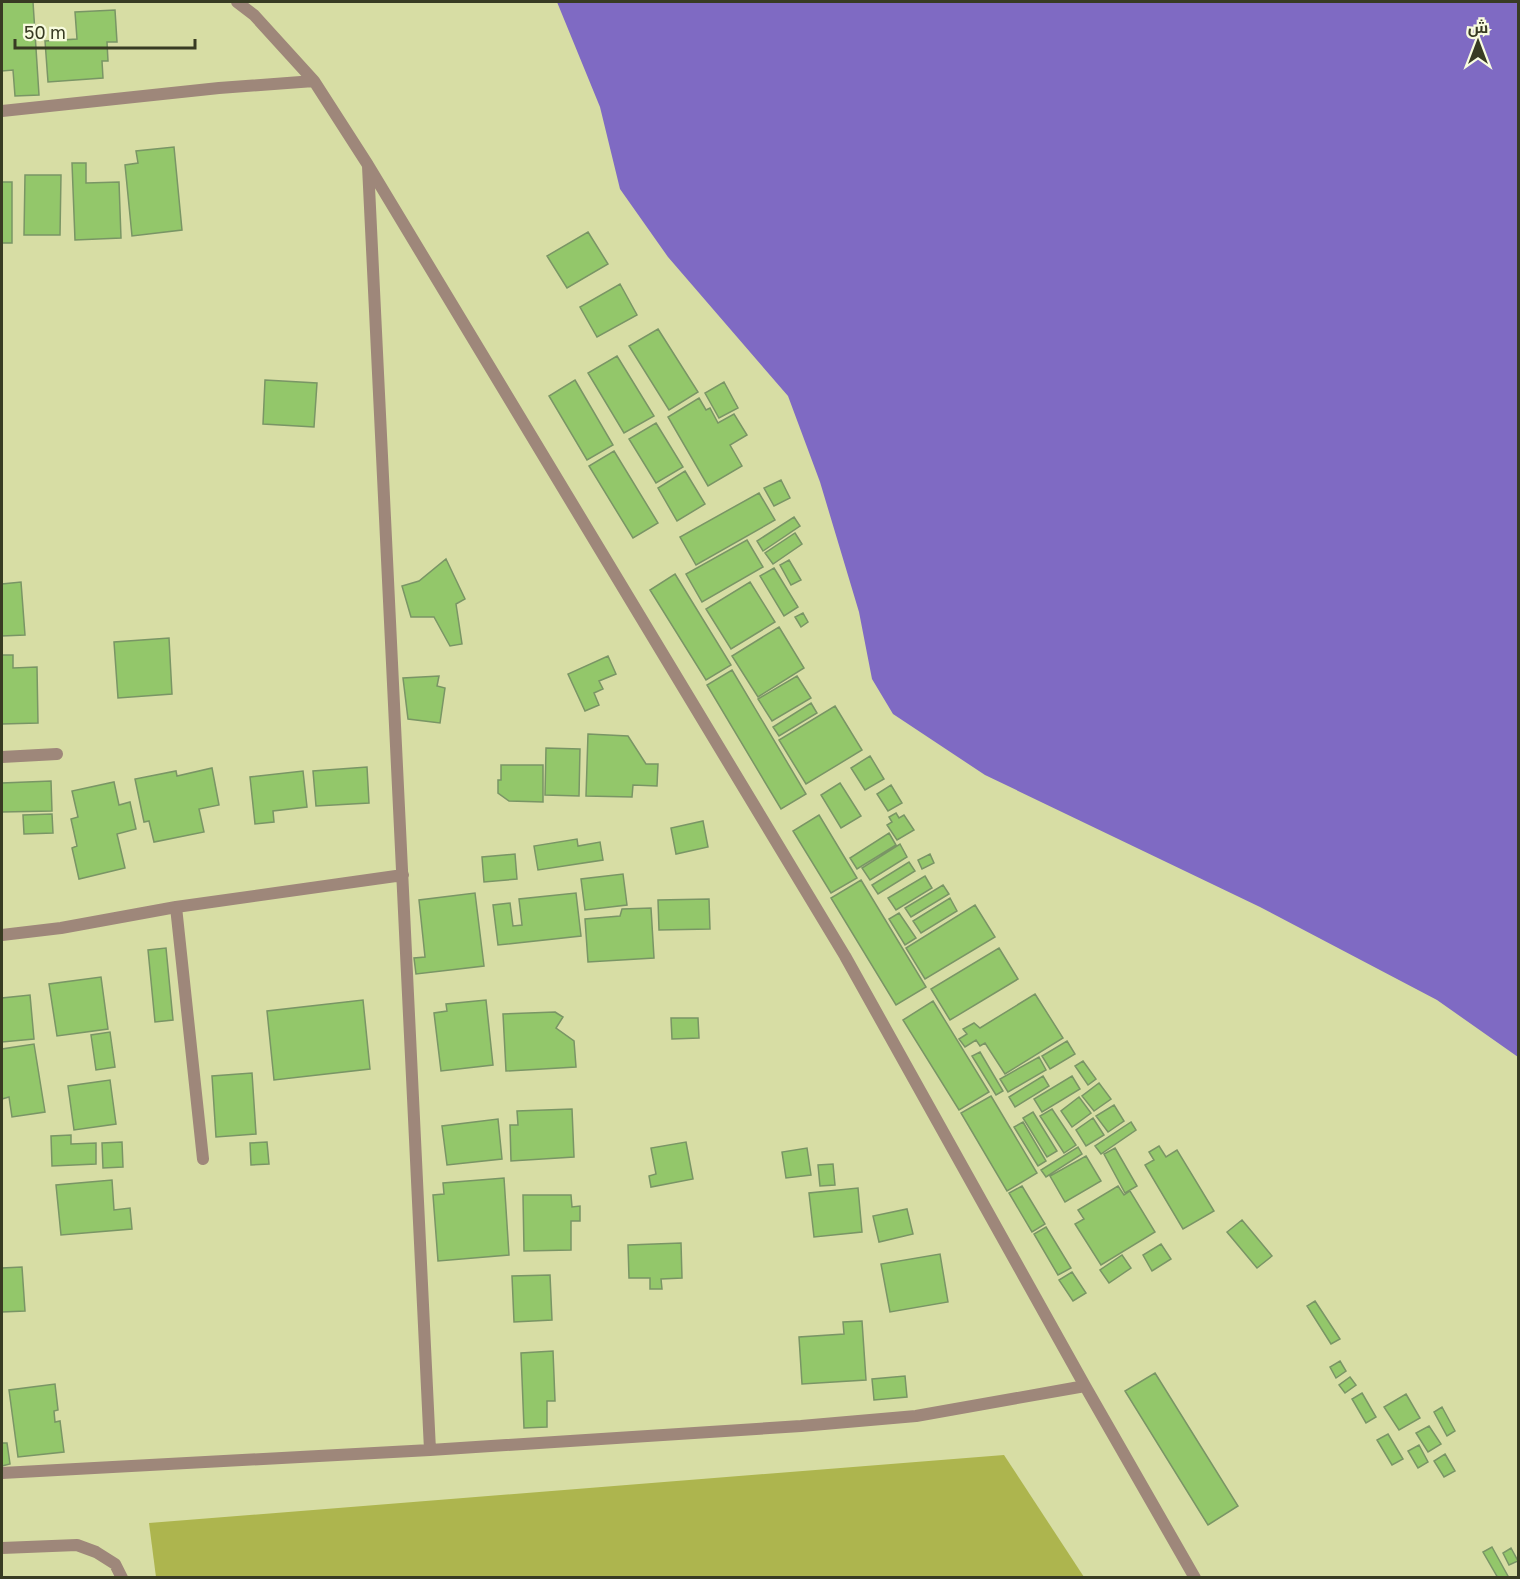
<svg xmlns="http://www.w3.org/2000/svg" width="1520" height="1579" font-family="'Golos Text',Cairo,sans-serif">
<rect width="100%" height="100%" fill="#d7dda4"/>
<path fill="#adb54e" d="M 1004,1455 L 1084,1577 L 156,1577 L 149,1523 Z"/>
<path fill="#7f6ac3" d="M 557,2 L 1518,2 L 1518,1057 L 1437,1000 L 1260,907 L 985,775 L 893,714 L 872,679 L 859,612 L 820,482 L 788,396 L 668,257 L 620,189 L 600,107 Z"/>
<path fill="#93c76a" stroke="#799565" stroke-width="1.5" d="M 2,2 L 33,2 L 39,95 L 15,96 L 13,70 L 2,71 Z
M 115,10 L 117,42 L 107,42 L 108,61 L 102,61 L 103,78 L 48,82 L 45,41 L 77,39 L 75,12 Z
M 174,147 L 182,230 L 132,236 L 125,165 L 138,163 L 136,151 Z
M 72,163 L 86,163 L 86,183 L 119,182 L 121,238 L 75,240 Z
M 25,175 L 61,175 L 60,235 L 24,235 Z
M 2,182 L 12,182 L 12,243 L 2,243 Z
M 588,232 L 608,264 L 567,288 L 547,256 Z
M 620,284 L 637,315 L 597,337 L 580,307 Z
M 658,329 L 698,392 L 669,410 L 629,346 Z
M 617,356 L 654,416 L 624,433 L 588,373 Z
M 265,380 L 317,383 L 314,427 L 263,424 Z
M 575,380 L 613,445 L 587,460 L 549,396 Z
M 724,382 L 738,408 L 719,418 L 705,393 Z
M 699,398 L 706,410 L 710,408 L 718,423 L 734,414 L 747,435 L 730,445 L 742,466 L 708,486 L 668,417 Z
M 656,423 L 683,467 L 656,483 L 629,439 Z
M 614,451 L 658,523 L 633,538 L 589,466 Z
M 685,471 L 705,504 L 677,521 L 658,488 Z
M 781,480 L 790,498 L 774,506 L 764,488 Z
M 759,493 L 775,520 L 696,565 L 680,537 Z
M 794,517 L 800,526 L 763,551 L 757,541 Z
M 795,533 L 802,544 L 773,564 L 765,553 Z
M 747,540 L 763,567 L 702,602 L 686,574 Z
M 446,559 L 465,599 L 456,604 L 462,644 L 450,646 L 434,617 L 411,617 L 402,586 L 419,581 Z
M 789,560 L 801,580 L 791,585 L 780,565 Z
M 774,568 L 798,607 L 784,616 L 760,576 Z
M 675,574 L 731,665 L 706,680 L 650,590 Z
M 21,582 L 25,635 L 2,636 L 2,584 Z
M 750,582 L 775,622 L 731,649 L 706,609 Z
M 803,613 L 808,622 L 801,627 L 795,617 Z
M 779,627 L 804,668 L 758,697 L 732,656 Z
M 169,638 L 172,694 L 118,698 L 114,642 Z
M 2,655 L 13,655 L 13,668 L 37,667 L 38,723 L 2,724 Z
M 608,656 L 616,674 L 599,681 L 603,689 L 594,693 L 599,705 L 585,711 L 568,674 Z
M 732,670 L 806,794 L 781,809 L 707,685 Z
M 439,676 L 437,686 L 445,688 L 440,723 L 408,719 L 403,678 Z
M 797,676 L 811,698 L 772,721 L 758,699 Z
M 811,703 L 817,713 L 779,736 L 773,727 Z
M 835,706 L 862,750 L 806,784 L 779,740 Z
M 588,734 L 628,736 L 646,764 L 658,764 L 657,786 L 633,785 L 632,797 L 586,796 Z
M 546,748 L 580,749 L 579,796 L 545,795 Z
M 870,756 L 884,779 L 865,790 L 851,768 Z
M 501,765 L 543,765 L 543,802 L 509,801 L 498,793 L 498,780 L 501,780 Z
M 367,767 L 369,803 L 316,806 L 313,771 Z
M 212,768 L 219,805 L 199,809 L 204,832 L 154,842 L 149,821 L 144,822 L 135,779 L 176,771 L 177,776 Z
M 303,771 L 307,807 L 273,811 L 274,822 L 255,824 L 250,777 Z
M 51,781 L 52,811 L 2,812 L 2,783 Z
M 114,782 L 119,805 L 130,802 L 136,829 L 117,834 L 125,868 L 79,879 L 72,848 L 77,846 L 71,819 L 78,817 L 72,791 Z
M 840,783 L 861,816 L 841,828 L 821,795 Z
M 891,785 L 902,803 L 888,811 L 877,794 Z
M 896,813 L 899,818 L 904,815 L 914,830 L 897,840 L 887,825 L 892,822 L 889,817 Z
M 52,814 L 53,833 L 24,834 L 23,815 Z
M 819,815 L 857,878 L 831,893 L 793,831 Z
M 703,821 L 708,847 L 676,854 L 671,828 Z
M 889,833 L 896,845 L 857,869 L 850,858 Z
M 577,839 L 578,846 L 600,842 L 603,860 L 538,870 L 534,846 Z
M 900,844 L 907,857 L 870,880 L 862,868 Z
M 515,854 L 517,879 L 484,882 L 482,857 Z
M 930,854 L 934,863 L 922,869 L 918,860 Z
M 909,862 L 915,871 L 878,894 L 872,885 Z
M 623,874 L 627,905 L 585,910 L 581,879 Z
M 925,876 L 932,888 L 896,910 L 888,898 Z
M 861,880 L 926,987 L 896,1005 L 831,898 Z
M 943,885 L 949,894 L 911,917 L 905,908 Z
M 475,893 L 484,966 L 416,974 L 414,958 L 425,957 L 419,900 Z
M 576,893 L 581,936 L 498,945 L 493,905 L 510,903 L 513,926 L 522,925 L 519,899 Z
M 950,898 L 957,911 L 921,933 L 913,921 Z
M 709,899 L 710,929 L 659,930 L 658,900 Z
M 975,905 L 995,937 L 925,979 L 906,948 Z
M 651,908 L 654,958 L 588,962 L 585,919 L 620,916 L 622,909 Z
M 899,913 L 916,938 L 905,945 L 889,919 Z
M 166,948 L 173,1020 L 155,1022 L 148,950 Z
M 999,948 L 1018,979 L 950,1020 L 931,989 Z
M 101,977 L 108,1029 L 57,1036 L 49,984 Z
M 1035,994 L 1063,1038 L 1005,1074 L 985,1043 L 980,1046 L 976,1040 L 965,1047 L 959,1039 L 967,1034 L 963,1029 L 974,1023 L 980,1028 Z
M 30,995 L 34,1039 L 2,1042 L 2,998 Z
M 363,1000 L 370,1069 L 274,1080 L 267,1011 Z
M 486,1000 L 493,1065 L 441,1071 L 434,1013 L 447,1011 L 446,1004 Z
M 933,1001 L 989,1092 L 959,1110 L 903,1020 Z
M 555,1012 L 563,1017 L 556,1028 L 574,1041 L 576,1067 L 506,1071 L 503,1014 Z
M 671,1018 L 698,1018 L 699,1038 L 672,1039 Z
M 110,1032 L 115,1067 L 96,1070 L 91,1035 Z
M 1067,1041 L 1075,1054 L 1050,1069 L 1042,1056 Z
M 34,1044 L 45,1112 L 12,1117 L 9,1097 L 2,1099 L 2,1049 Z
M 980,1052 L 1003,1091 L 996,1095 L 972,1056 Z
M 1039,1057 L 1046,1070 L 1008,1092 L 1000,1079 Z
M 1083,1061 L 1096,1079 L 1088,1085 L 1075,1066 Z
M 252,1073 L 256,1134 L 216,1137 L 212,1076 Z
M 1043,1076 L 1049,1086 L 1015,1107 L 1009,1097 Z
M 1072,1076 L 1080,1089 L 1042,1112 L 1034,1099 Z
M 110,1080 L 116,1124 L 74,1130 L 68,1086 Z
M 1099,1083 L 1111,1099 L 1094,1111 L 1082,1096 Z
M 991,1096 L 1037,1173 L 1007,1191 L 961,1113 Z
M 1079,1097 L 1091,1113 L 1072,1127 L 1061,1111 Z
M 1114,1105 L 1124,1121 L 1108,1132 L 1096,1116 Z
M 572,1109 L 574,1157 L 511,1161 L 510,1125 L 518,1125 L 517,1111 Z
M 1052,1109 L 1076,1145 L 1064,1153 L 1040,1116 Z
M 1033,1112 L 1057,1151 L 1047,1157 L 1023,1118 Z
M 1093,1118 L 1104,1135 L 1086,1146 L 1076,1130 Z
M 498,1119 L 502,1159 L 447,1165 L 442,1126 Z
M 1023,1122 L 1046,1161 L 1038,1166 L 1014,1127 Z
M 1131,1122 L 1136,1130 L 1101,1154 L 1095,1146 Z
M 71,1135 L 71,1144 L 96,1143 L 96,1164 L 52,1166 L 51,1136 Z
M 122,1142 L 123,1167 L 103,1168 L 102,1143 Z
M 267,1142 L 269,1164 L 251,1165 L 250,1143 Z
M 686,1142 L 693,1179 L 651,1187 L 649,1176 L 656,1174 L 651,1148 Z
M 1159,1146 L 1166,1157 L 1177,1150 L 1214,1211 L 1183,1229 L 1145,1165 L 1154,1160 L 1149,1152 Z
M 1078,1147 L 1082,1154 L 1046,1177 L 1041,1170 Z
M 807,1148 L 811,1175 L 786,1178 L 782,1152 Z
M 1115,1148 L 1137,1186 L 1125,1193 L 1104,1154 Z
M 1086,1156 L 1101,1181 L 1065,1202 L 1050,1176 Z
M 833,1164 L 835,1185 L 820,1186 L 818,1165 Z
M 504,1178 L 509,1255 L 438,1261 L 433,1195 L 444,1194 L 443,1183 Z
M 112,1180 L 114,1210 L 130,1208 L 132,1229 L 61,1235 L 56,1185 Z
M 1022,1186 L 1045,1224 L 1032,1232 L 1009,1193 Z
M 1118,1186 L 1124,1195 L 1130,1191 L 1155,1232 L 1101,1265 L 1075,1224 L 1084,1219 L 1078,1210 Z
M 858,1188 L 862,1232 L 814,1237 L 809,1193 Z
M 523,1195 L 571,1195 L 572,1207 L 580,1206 L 580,1221 L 571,1221 L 571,1250 L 524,1251 Z
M 907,1209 L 913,1234 L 879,1242 L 873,1216 Z
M 1242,1220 L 1272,1256 L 1257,1268 L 1227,1232 Z
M 1046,1227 L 1071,1268 L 1058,1275 L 1034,1234 Z
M 681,1243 L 682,1278 L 661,1279 L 662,1289 L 650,1289 L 650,1278 L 629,1278 L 628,1245 Z
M 1161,1244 L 1171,1259 L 1152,1271 L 1143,1255 Z
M 940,1254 L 948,1302 L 890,1312 L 881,1264 Z
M 1122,1255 L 1131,1268 L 1109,1283 L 1100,1270 Z
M 22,1267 L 25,1311 L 2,1312 L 2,1268 Z
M 1072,1272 L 1086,1293 L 1073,1301 L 1059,1280 Z
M 550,1275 L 552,1320 L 514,1322 L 512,1276 Z
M 1315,1301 L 1340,1339 L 1331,1344 L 1307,1306 Z
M 862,1321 L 866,1380 L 802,1384 L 799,1337 L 844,1334 L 843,1322 Z
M 553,1351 L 555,1401 L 547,1401 L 547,1427 L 524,1428 L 521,1353 Z
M 1340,1361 L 1346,1371 L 1336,1378 L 1330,1367 Z
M 1155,1373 L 1238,1506 L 1208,1525 L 1125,1391 Z
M 905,1376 L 907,1397 L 874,1400 L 872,1379 Z
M 1350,1377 L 1356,1385 L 1345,1393 L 1339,1385 Z
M 55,1384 L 58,1410 L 54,1411 L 55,1422 L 60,1421 L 64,1452 L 18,1457 L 9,1390 Z
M 1362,1393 L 1376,1417 L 1366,1423 L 1352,1399 Z
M 1406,1394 L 1420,1418 L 1399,1430 L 1384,1407 Z
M 1442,1407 L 1455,1431 L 1447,1436 L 1434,1412 Z
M 1429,1426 L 1441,1444 L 1428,1452 L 1416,1433 Z
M 1388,1434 L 1403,1459 L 1392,1465 L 1377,1440 Z
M 2,1443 L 7,1443 L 10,1464 L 2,1466 Z
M 1419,1445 L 1428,1462 L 1418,1468 L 1408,1451 Z
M 1445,1454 L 1455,1471 L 1444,1477 L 1434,1461 Z
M 1492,1547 L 1509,1578 L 1498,1578 L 1483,1552 Z
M 1511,1548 L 1518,1561 L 1509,1565 L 1503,1553 Z"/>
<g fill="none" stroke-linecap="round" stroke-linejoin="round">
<path stroke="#9e877a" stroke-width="12" d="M 237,2 L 254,15 L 314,81 L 368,165 L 845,956 L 1085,1386 L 1195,1578
M 2,111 L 219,88 L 314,81
M 368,166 L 430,1450
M 2,757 L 57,754
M 176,907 L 203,1159
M 2,935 L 61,928 L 176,907 L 403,875
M 2,1473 L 430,1450 L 801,1426 L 916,1416 L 1085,1386
M 2,1548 L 77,1545 L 96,1552 L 115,1564 L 122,1578"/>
</g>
<rect width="1520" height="1579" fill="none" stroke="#383b23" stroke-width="6"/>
<g transform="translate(1478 42)" stroke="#f8fcdf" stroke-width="4.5" paint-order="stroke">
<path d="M0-4.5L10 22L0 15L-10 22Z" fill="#383b23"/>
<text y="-9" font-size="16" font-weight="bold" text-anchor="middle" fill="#383b23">ش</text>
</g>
<path d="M15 39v9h180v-9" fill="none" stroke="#383b23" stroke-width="3"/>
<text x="24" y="39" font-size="18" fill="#383b23" stroke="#f8fcdf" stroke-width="4.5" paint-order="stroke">50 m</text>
</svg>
